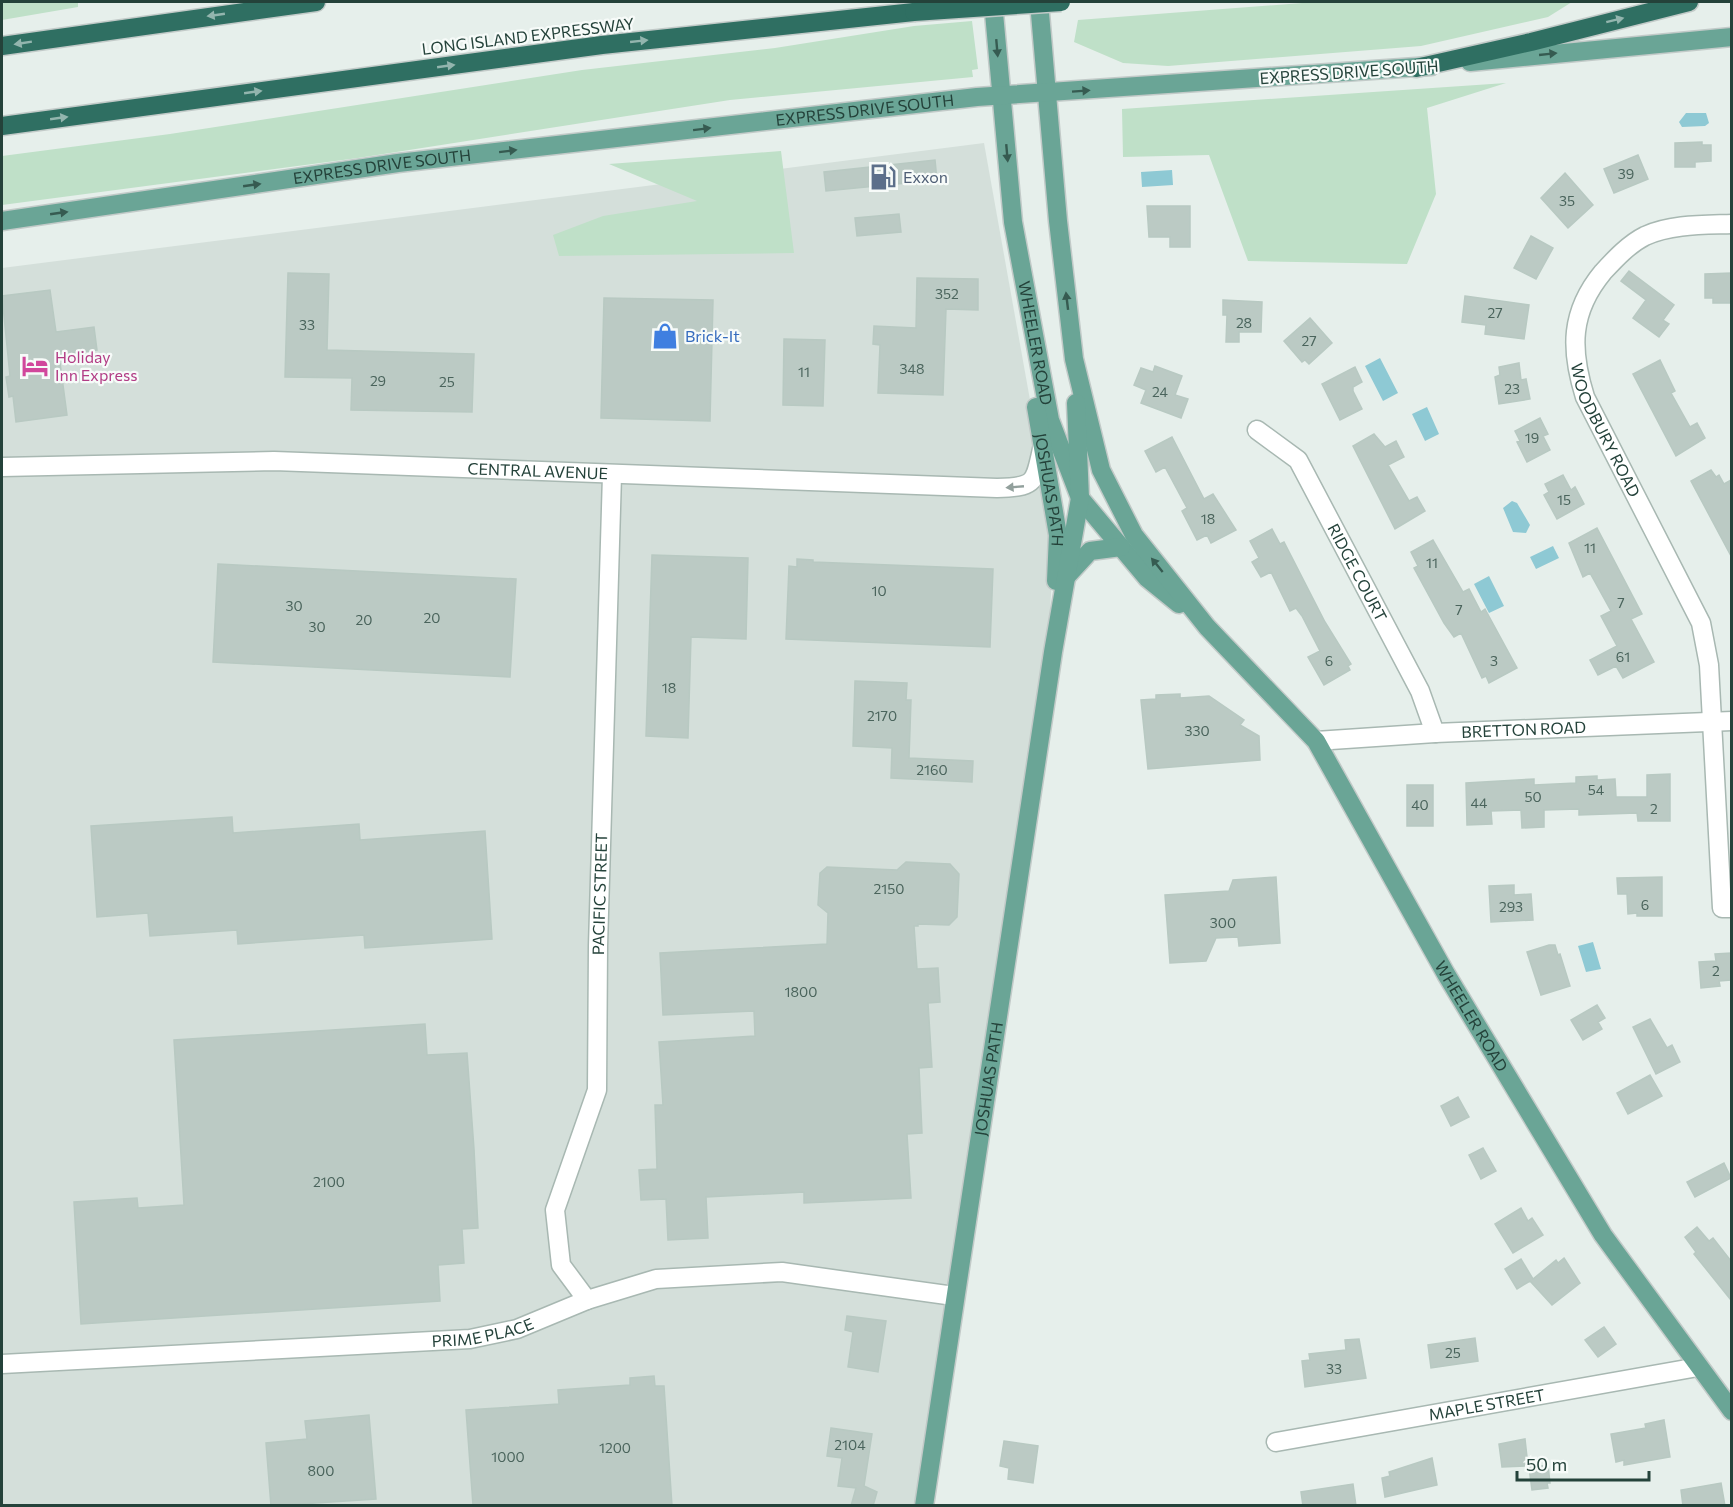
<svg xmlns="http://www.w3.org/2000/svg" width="1733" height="1507" font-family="Commissioner,sans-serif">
<rect width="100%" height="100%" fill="#e6efeb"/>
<path fill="#d4dfda" d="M 984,143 L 1054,534 L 1048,652 L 920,1505 L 2,1505 L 2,268 Z"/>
<path fill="#bfe0c8" d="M 2,2 L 78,2 L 78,7 L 2,20 Z
M 1315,2 L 1572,2 L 1548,17 L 1421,46 L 1168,66 L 1123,63 L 1074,42 L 1078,20 Z
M 972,21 L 978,69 L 972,70 L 973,77 L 730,100 L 358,158 L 2,205 L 2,156 L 170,134 L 582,70 L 775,48 L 914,26 Z
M 1506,83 L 1427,108 L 1436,194 L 1407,264 L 1248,261 L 1209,155 L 1123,157 L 1122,109 Z
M 781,151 L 794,253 L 559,256 L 553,235 L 603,216 L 697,201 L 609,164 Z"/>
<path fill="#8ec9d4" d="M 1686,113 L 1706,113 L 1709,123 L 1705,126 L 1682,127 L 1679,122 Z
M 1172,170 L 1173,185 L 1142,187 L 1141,172 Z
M 1380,358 L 1398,393 L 1383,401 L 1365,366 Z
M 1427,407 L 1439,434 L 1425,441 L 1412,414 Z
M 1512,501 L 1517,503 L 1530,525 L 1526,533 L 1513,532 L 1503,508 Z
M 1553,546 L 1559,558 L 1536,569 L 1530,557 Z
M 1489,576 L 1504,606 L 1489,613 L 1474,584 Z
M 1593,942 L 1601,969 L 1586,972 L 1578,946 Z"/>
<path fill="#bbcac4" stroke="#b8c9c2" stroke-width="1.5" d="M 1702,142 L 1702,145 L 1711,145 L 1711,161 L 1695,162 L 1695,167 L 1675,167 L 1675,143 Z
M 1638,155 L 1648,179 L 1614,193 L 1604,169 Z
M 935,160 L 937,180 L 826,191 L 824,172 Z
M 1565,173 L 1593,205 L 1568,228 L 1541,198 Z
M 1147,206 L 1190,206 L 1190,247 L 1170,247 L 1170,237 L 1149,237 Z
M 899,214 L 901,232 L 857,236 L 855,218 Z
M 1531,236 L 1553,248 L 1536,279 L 1514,268 Z
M 1629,271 L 1674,305 L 1663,320 L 1669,324 L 1659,337 L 1633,318 L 1646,300 L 1621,281 Z
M 288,273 L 329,274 L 327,350 L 474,354 L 472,412 L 351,410 L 352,378 L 285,377 Z
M 1731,273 L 1731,303 L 1713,303 L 1713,298 L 1705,298 L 1705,274 Z
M 917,278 L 978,279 L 978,310 L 946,309 L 943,395 L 878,393 L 880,345 L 873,344 L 874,326 L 916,328 Z
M 50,290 L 56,332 L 94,327 L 97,350 L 59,355 L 67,415 L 16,422 L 13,396 L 9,397 L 6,377 L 10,376 L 2,296 Z
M 1465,296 L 1529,305 L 1524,339 L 1485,334 L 1486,325 L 1462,322 Z
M 604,298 L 713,300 L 710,421 L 601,418 Z
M 1223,300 L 1262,302 L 1261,332 L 1239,332 L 1239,342 L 1226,342 L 1227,315 L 1223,315 Z
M 1310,318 L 1332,343 L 1309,364 L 1305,360 L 1302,362 L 1284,341 Z
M 784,339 L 825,340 L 823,406 L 783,405 Z
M 1660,360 L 1675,391 L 1671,393 L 1690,427 L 1697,423 L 1705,438 L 1676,456 L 1633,374 Z
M 1519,363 L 1521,380 L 1526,379 L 1530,399 L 1499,404 L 1495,377 L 1500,375 L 1499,367 Z
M 1155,366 L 1182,376 L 1175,395 L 1188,399 L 1181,418 L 1141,403 L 1146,390 L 1134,385 L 1141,368 L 1153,372 Z
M 1355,367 L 1362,382 L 1353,387 L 1353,391 L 1362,409 L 1340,420 L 1322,384 Z
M 1540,418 L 1548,434 L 1543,436 L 1550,450 L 1527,462 L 1517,442 L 1520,441 L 1515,431 Z
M 1374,434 L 1385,447 L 1396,441 L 1404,457 L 1388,465 L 1409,501 L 1417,497 L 1425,511 L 1395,529 L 1353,446 Z
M 1172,437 L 1204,499 L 1213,494 L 1236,530 L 1211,543 L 1207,535 L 1197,540 L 1182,511 L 1187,508 L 1165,467 L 1156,472 L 1145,451 Z
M 1711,470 L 1716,477 L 1719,475 L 1724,484 L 1731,480 L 1731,556 L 1691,481 Z
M 1563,475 L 1571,490 L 1575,487 L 1584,504 L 1557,519 L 1544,495 L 1549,492 L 1545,484 Z
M 1597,528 L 1642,614 L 1631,619 L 1654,662 L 1623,678 L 1616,666 L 1598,675 L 1590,660 L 1617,646 L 1601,616 L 1611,611 L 1590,573 L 1583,577 L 1569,543 Z
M 1272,529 L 1280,544 L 1284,542 L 1325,622 L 1351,664 L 1348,666 L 1350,670 L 1324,685 L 1308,657 L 1320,651 L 1302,616 L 1296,608 L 1290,611 L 1271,572 L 1261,577 L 1252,562 L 1259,558 L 1250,541 Z
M 1433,540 L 1463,592 L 1469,589 L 1481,612 L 1485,609 L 1517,668 L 1489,683 L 1486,676 L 1482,678 L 1461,633 L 1454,637 L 1444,623 L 1414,568 L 1418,566 L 1411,552 Z
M 652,555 L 748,558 L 746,639 L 691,637 L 688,738 L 646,736 Z
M 797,559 L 813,560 L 813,562 L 993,569 L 990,647 L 786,639 L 789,566 L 797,567 Z
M 218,564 L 516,579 L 510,677 L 213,662 Z
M 855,681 L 907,683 L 906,700 L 911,700 L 909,758 L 973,761 L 972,782 L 891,778 L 892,748 L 853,746 Z
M 1180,694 L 1180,698 L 1209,696 L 1244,720 L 1240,725 L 1259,736 L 1260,760 L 1148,769 L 1141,700 L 1156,699 L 1156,695 Z
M 1670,774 L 1670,821 L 1638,821 L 1637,813 L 1579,815 L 1579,809 L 1544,810 L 1544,827 L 1522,828 L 1521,810 L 1491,811 L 1492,824 L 1467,825 L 1466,783 L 1534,779 L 1534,785 L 1576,783 L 1576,777 L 1597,776 L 1597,780 L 1615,779 L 1616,797 L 1647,797 L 1647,775 Z
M 1407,785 L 1433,785 L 1433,826 L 1407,826 Z
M 232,817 L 233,833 L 359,824 L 360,840 L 485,831 L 492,939 L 365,948 L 364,935 L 238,944 L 237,930 L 150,936 L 148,913 L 97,917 L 91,826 Z
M 906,862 L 950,864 L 959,874 L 957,917 L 949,925 L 918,924 L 918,926 L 914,926 L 917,969 L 938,968 L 940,1002 L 928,1003 L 932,1067 L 919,1068 L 922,1133 L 907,1134 L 911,1198 L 804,1203 L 804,1192 L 706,1197 L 708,1238 L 668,1240 L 666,1199 L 641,1200 L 639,1170 L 657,1169 L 655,1105 L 663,1105 L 659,1042 L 755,1036 L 754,1011 L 663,1015 L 660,953 L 827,944 L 828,913 L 818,905 L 820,873 L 827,867 L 897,870 Z
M 1276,877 L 1280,943 L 1239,946 L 1238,937 L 1216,938 L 1206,961 L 1170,963 L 1165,895 L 1229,891 L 1233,880 Z
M 1662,877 L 1662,916 L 1637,916 L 1637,913 L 1628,914 L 1627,894 L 1618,894 L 1617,878 Z
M 1514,885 L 1514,895 L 1531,894 L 1533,920 L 1491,922 L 1489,886 Z
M 1549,945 L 1555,945 L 1558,955 L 1560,954 L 1570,986 L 1541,995 L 1527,952 Z
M 1731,953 L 1731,980 L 1719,981 L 1720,986 L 1701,988 L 1699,962 L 1716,961 L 1715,954 Z
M 1597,1005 L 1605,1018 L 1598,1022 L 1602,1029 L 1583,1040 L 1571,1020 Z
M 1650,1019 L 1667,1048 L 1672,1045 L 1680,1062 L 1656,1074 L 1633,1027 Z
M 425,1024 L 427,1055 L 467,1053 L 474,1149 L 478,1228 L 462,1229 L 464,1263 L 438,1265 L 440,1301 L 81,1324 L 74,1202 L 137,1198 L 138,1208 L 184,1205 L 174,1040 Z
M 1650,1075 L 1662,1096 L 1628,1114 L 1617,1093 Z
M 1458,1097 L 1469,1117 L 1451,1126 L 1441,1106 Z
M 1483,1148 L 1496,1171 L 1481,1179 L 1469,1155 Z
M 1724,1163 L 1731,1178 L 1695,1197 L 1687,1182 Z
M 1521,1208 L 1528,1221 L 1532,1218 L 1543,1235 L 1513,1253 L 1495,1224 Z
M 1697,1227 L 1709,1241 L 1713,1238 L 1731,1261 L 1731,1300 L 1694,1254 L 1696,1252 L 1685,1237 Z
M 1564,1258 L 1580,1283 L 1552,1305 L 1530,1281 L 1517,1289 L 1505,1269 L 1521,1259 L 1533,1279 L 1556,1260 L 1558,1263 Z
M 847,1316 L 886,1321 L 878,1372 L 848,1367 L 853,1332 L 845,1330 Z
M 1604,1327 L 1616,1344 L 1598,1357 L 1585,1340 Z
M 1475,1338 L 1478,1361 L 1431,1368 L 1428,1345 Z
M 1359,1339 L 1366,1378 L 1305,1387 L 1302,1361 L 1310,1360 L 1309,1354 L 1346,1350 L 1345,1340 Z
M 654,1376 L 655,1386 L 664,1386 L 672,1506 L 473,1505 L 466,1410 L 559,1404 L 558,1390 L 630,1385 L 630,1378 Z
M 369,1415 L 376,1499 L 271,1506 L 266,1443 L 307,1439 L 305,1421 Z
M 1664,1420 L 1670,1457 L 1624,1465 L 1624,1460 L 1616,1462 L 1611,1434 L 1646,1428 L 1645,1424 Z
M 831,1428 L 872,1434 L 864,1486 L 877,1492 L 873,1506 L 851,1506 L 856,1488 L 838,1486 L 842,1458 L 827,1456 Z
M 1525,1439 L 1528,1466 L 1502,1467 L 1499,1444 Z
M 1004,1441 L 1038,1446 L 1033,1483 L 1008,1479 L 1009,1468 L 1000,1466 Z
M 1432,1458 L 1437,1485 L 1385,1497 L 1382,1478 L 1390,1476 L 1389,1472 Z
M 1548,1465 L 1550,1483 L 1547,1483 L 1548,1488 L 1532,1490 L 1529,1468 Z
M 1721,1483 L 1725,1506 L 1683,1506 L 1681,1490 Z
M 1353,1484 L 1356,1506 L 1303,1506 L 1301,1492 Z"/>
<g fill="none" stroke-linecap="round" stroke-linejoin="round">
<g stroke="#a8b8b2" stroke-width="21">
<g id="minor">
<path id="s1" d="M 1732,224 C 1704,225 1671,224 1645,236 C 1629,244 1615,259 1603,272 C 1570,312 1570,349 1585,397 L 1701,623 L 1709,665 L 1722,908 L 1732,908"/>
<path id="s2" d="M 1257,430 L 1298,460 L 1420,691 L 1435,733"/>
<path id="s3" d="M 2,467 L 274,461 L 997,488 C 1038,487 1034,482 1043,445"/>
<path id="s4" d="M 1316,741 L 1435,733 L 1732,721"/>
<path id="s5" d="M 587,1300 L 561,1265 L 555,1210 L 597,1090 L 598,946 L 612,475"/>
<path id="s6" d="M 2,1364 L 470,1339 L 517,1329 L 587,1300 L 656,1279 L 782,1272 L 954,1296"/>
<path id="s7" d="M 1276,1442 L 1698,1367"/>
</g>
</g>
<g stroke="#c2cac8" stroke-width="21">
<g id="major">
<path id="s8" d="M 993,2 L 1013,222 L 1050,420 L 1080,498 L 1147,578 L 1179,604"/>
<path id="s9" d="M 1039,2 L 1058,221 L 1074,359 L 1101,470 L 1134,535 L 1207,627 L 1316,741 L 1446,974 L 1603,1235 L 1732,1411"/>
<path d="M 1470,62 L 1732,37"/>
<path id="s10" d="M 2,221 L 398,163 L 977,97 L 1431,66"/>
<path id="s11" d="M 1036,407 L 1058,535 L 1056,581"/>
<path d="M 1067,576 L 1090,551 L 1121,547"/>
<path id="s12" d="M 924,1506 L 1053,652 L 1080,498 L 1076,403"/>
</g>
</g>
<g stroke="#c2cac8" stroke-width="21">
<path id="highway" d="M 2,46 L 316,2
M 1416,68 L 1531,42 L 1689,2
M 2,126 L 602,45 L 914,12"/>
</g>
<use href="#minor" stroke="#fff" stroke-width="18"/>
<use href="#major" stroke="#6aa596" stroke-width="18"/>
<use href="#highway" stroke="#2f6f62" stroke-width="18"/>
<g stroke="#c2cac8" stroke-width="21" stroke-linecap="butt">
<path id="highway-bridge" d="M 914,12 L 1061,2"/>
</g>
<use href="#highway-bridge" stroke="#2f6f62" stroke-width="18"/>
</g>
<defs><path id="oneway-solid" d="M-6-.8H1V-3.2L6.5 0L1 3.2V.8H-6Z" transform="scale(1.5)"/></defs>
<g fill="#93b5ae">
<use href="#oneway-solid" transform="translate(216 15) rotate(172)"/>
<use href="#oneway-solid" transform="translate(1615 20) rotate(-14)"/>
<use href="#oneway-solid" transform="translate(639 41) rotate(-6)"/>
<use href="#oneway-solid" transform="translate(23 43) rotate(171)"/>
<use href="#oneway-solid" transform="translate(446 66) rotate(-8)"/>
<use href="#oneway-solid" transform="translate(253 92) rotate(-8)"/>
<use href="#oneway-solid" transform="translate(59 118) rotate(-8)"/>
</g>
<g fill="#365b51">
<use href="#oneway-solid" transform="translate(997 48) rotate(85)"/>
<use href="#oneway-solid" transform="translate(1548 54) rotate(-6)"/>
<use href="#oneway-solid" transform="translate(1081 91) rotate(-4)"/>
<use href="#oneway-solid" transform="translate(702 129) rotate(-7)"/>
<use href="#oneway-solid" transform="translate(508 151) rotate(-7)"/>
<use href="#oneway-solid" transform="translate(1007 153) rotate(85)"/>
<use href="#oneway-solid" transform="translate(252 185) rotate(-8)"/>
<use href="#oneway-solid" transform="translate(59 213) rotate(-8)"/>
<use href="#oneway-solid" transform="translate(1067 301) rotate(-97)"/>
<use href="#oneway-solid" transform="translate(1157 565) rotate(-129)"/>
</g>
<use fill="#92a09c" href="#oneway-solid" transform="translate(1015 487) rotate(175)"/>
<defs>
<g id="fuel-bare" transform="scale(2.07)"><path d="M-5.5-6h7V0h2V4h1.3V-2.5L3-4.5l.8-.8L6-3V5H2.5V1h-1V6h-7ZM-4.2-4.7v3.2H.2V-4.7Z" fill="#5c6f8a" stroke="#f7fbf9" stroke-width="2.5" paint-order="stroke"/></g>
<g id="shop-bare" transform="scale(2.07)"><path d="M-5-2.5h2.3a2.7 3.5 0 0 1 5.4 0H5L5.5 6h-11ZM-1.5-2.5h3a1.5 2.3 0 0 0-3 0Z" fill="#3f7fe0" stroke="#f7fbf9" stroke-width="2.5" paint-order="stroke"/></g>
<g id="hotel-bare" transform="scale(2.07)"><path d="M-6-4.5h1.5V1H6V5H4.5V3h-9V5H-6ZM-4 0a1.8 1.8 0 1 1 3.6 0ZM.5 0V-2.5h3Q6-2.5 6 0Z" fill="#d1479c" stroke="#f7fbf9" stroke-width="2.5" paint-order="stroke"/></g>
</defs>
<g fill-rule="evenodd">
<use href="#fuel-bare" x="883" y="177"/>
<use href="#shop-bare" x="665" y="336"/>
<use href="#hotel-bare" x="35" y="366"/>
</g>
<g text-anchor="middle" stroke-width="4.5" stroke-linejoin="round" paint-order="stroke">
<g font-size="14" fill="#4a645c">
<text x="1626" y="179">39</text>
<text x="1567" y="206">35</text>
<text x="947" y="299">352</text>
<text x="1495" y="318">27</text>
<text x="1244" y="328">28</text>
<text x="307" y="330">33</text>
<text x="1309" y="346">27</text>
<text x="912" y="374">348</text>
<text x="804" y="377">11</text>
<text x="378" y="386">29</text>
<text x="447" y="387">25</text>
<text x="1512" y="394">23</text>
<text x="1160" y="397">24</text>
<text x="1532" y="443">19</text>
<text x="1564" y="505">15</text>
<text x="1208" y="524">18</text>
<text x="1590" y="553">11</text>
<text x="1432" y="568">11</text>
<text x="879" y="596">10</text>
<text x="1621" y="608">7</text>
<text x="294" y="611">30</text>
<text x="1459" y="615">7</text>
<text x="432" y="623">20</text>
<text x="364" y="625">20</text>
<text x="317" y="632">30</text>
<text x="1623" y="662">61</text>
<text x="1329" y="666">6</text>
<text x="1494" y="666">3</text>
<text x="669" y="693">18</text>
<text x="882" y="721">2170</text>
<text x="1197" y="736">330</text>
<text x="932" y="775">2160</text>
<text x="1596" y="795">54</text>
<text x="1533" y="802">50</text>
<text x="1479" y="808">44</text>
<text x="1420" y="810">40</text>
<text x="1654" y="814">2</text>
<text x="889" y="894">2150</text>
<text x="1645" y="910">6</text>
<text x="1511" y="912">293</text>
<text x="1223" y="928">300</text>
<text x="1716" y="976">2</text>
<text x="801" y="997">1800</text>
<text x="329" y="1187">2100</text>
<text x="1453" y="1358">25</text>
<text x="1334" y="1374">33</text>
<text x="850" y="1450">2104</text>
<text x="615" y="1453">1200</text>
<text x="508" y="1462">1000</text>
<text x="321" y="1476">800</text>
</g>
<g font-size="16" fill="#24423a" stroke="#f7fbf9">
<text transform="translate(528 36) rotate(-7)" y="6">LONG ISLAND EXPRESSWAY</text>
<text transform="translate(1349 72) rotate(-4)" y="6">EXPRESS DRIVE SOUTH</text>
<text dy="6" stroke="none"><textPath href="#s10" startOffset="870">EXPRESS DRIVE SOUTH</textPath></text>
<text dy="6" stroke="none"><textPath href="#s10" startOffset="384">EXPRESS DRIVE SOUTH</textPath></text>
<text dy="6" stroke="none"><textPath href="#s8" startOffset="344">WHEELER ROAD</textPath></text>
<text dy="6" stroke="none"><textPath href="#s1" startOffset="315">WOODBURY ROAD</textPath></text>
<text dy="6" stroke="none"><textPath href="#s3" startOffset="536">CENTRAL AVENUE</textPath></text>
<text dy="6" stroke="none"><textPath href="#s11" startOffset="84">JOSHUAS PATH</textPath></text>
<text dy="6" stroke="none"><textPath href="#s2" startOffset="178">RIDGE COURT</textPath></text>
<text dy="6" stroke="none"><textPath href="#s4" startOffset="208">BRETTON ROAD</textPath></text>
<text dy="6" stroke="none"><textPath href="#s5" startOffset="422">PACIFIC STREET</textPath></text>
<text dy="6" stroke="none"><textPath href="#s9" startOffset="1137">WHEELER ROAD</textPath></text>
<text dy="6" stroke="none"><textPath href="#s12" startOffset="432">JOSHUAS PATH</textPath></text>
<text dy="6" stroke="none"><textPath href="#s6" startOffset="482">PRIME PLACE</textPath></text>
<text dy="6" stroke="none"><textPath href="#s7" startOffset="214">MAPLE STREET</textPath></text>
</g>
<g font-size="16" fill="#4e5e75" stroke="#f7fbf9" text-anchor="start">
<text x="903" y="183">Exxon</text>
</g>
<g font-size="16" fill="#366cbe" stroke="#f7fbf9" text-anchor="start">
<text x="685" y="342">Brick-It</text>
</g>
<g font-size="16" fill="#b23c85" stroke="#f7fbf9" text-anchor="start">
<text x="55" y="363">Holiday<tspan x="55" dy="18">Inn Express</tspan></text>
</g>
</g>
<rect width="1733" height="1507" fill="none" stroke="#24423a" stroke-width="6"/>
<path d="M1517 1471v9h132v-9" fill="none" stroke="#24423a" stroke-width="3"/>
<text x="1526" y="1471" font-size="18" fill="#24423a" stroke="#f7fbf9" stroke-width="4.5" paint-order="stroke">50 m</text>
</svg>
